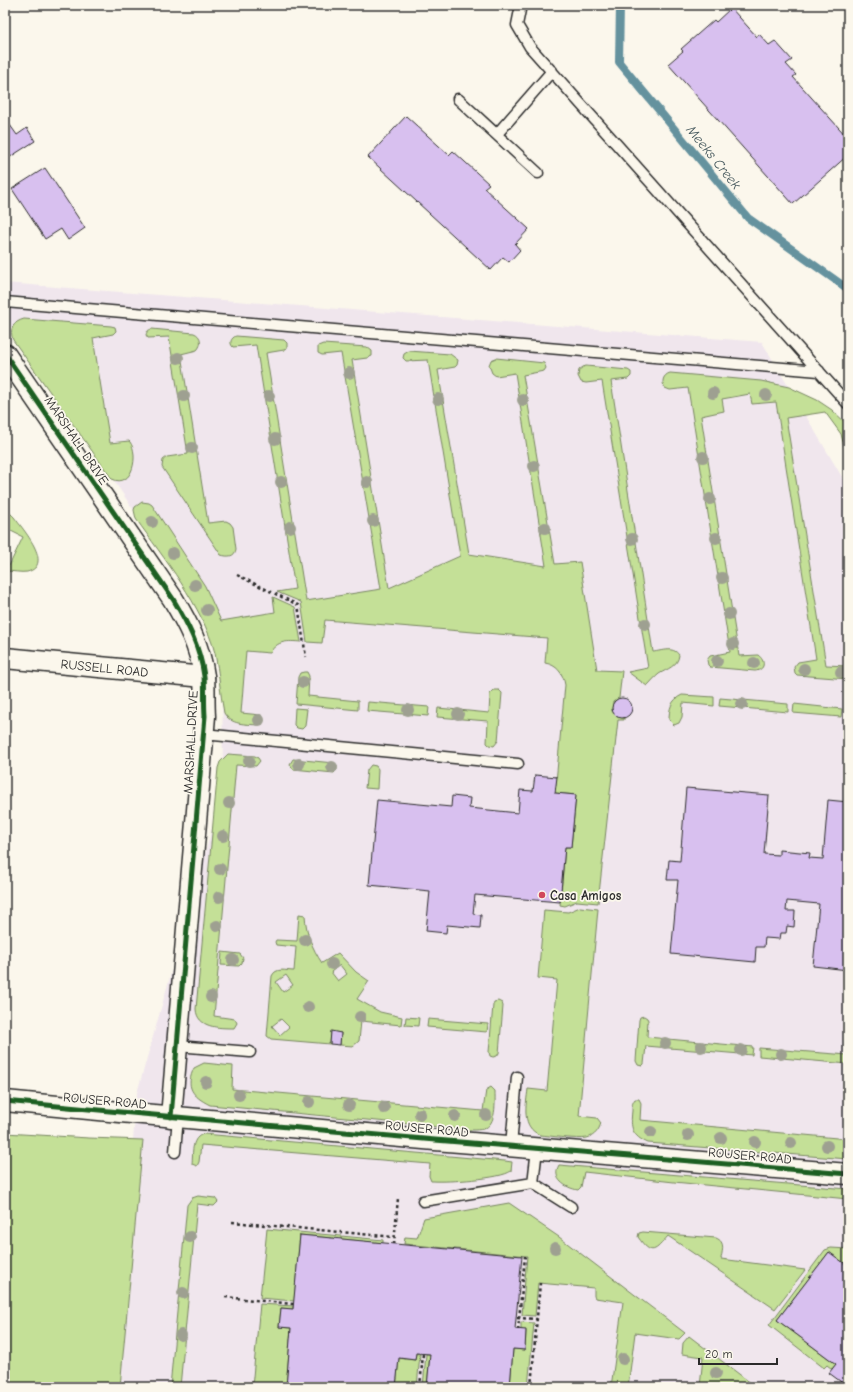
<svg xmlns="http://www.w3.org/2000/svg" width="853" height="1392" font-family="'Comic Neue',sans-serif">
<rect width="100%" height="100%" fill="#fbf7ec"/>
<filter id="ink" filterUnits="userSpaceOnUse"><feTurbulence type="fractalNoise" baseFrequency=".025" numOctaves="2"/><feDisplacementMap in="SourceGraphic" scale="8" xChannelSelector="R" yChannelSelector="G"/><feConvolveMatrix kernelMatrix="1 2 1 2 8 2 1 2 1" color-interpolation-filters="sRGB"/></filter>
<g filter="url(#ink)">
<path fill="#f0e6ed" d="M 5,283 L 762,342 L 848,487 L 848,1387 L 112,1387 L 137,1093 L 223,790 L 222,643 L 5,317 Z"/>
<path fill="#c4e097" stroke="#788661" fill-rule="evenodd" d="M 24,319 L 111,326 L 115,327 L 116,331 L 113,334 L 93,338 L 110,443 L 129,441 L 130,442 C 139,454 133,489 112,479 L 13,340 C 9,329 13,322 24,319 Z
M 152,329 L 194,333 C 202,336 202,345 197,350 L 181,354 L 208,523 L 226,521 L 230,523 L 233,527 L 236,549 C 235,557 228,557 221,555 L 162,467 L 163,460 L 167,457 L 188,454 L 169,337 L 148,338 L 146,335 C 147,331 148,330 152,329 Z
M 236,336 L 284,340 L 287,343 L 287,348 L 284,350 L 266,353 L 306,601 L 381,589 L 341,353 L 322,355 L 318,353 L 318,346 L 323,344 L 367,347 L 372,351 L 372,356 L 367,358 L 352,360 L 389,588 L 460,556 L 428,360 L 406,361 L 403,358 L 404,354 L 409,351 L 450,354 L 458,360 L 457,365 L 455,367 L 438,370 L 469,554 L 546,566 L 515,373 L 496,376 L 492,373 L 489,365 L 491,360 L 496,358 L 544,363 L 546,368 L 544,371 L 523,375 L 555,564 L 580,562 L 597,670 L 622,671 L 619,698 L 613,702 L 612,711 L 617,717 L 624,718 L 624,720 L 618,720 L 598,903 L 577,901 L 565,906 L 560,905 L 565,847 L 571,847 L 576,795 L 555,793 L 565,685 C 563,673 557,665 545,663 L 547,638 L 325,620 L 322,643 L 307,642 L 301,602 L 277,592 L 295,589 L 256,345 L 233,347 C 229,343 231,338 236,336 Z
M 586,366 L 628,370 L 631,372 L 631,376 L 628,379 L 611,381 L 653,652 C 662,651 673,646 679,655 C 678,666 667,669 659,674 C 654,678 651,682 647,686 L 628,672 L 648,668 L 602,381 L 586,383 L 581,382 L 578,376 L 579,370 L 583,367 Z
M 670,373 L 761,381 L 789,387 L 817,400 L 832,410 L 848,425 L 848,462 L 841,434 L 825,412 L 786,418 L 826,665 L 848,666 L 848,679 L 797,675 L 795,673 L 794,667 L 798,662 L 816,659 L 776,402 L 752,404 L 750,394 L 722,399 L 724,411 L 701,416 L 739,656 L 758,655 C 766,661 765,670 755,671 L 710,667 L 708,665 L 707,660 L 710,656 L 730,652 L 688,388 L 670,390 L 665,388 C 661,382 663,375 670,373 Z
M 142,502 L 149,503 L 152,505 L 205,586 L 221,621 L 275,612 L 273,597 L 295,607 L 301,642 C 288,641 277,640 270,653 L 246,651 L 241,713 L 261,715 L 264,721 L 261,724 L 258,725 C 245,724 231,725 224,713 C 220,693 219,672 215,653 C 203,607 163,557 136,519 L 134,510 L 135,507 Z
M 10,513 L 14,517 C 22,528 55,565 27,572 C 21,573 12,571 5,571 L 5,565 L 9,566 L 23,537 L 5,528 L 5,516 Z
M 304,672 L 307,672 L 309,676 L 308,696 L 358,701 L 358,710 L 296,704 L 298,677 L 300,673 Z
M 494,690 L 499,690 L 502,693 L 498,741 L 494,746 L 489,745 L 487,743 L 488,721 L 437,717 L 438,708 L 489,713 L 490,694 Z
M 682,695 L 714,697 L 714,706 L 683,703 L 682,717 L 679,723 L 674,725 L 669,720 C 669,709 671,700 682,695 Z
M 720,698 L 788,704 L 788,712 L 719,706 Z
M 368,702 L 429,707 L 428,716 L 367,711 Z
M 794,704 L 842,709 L 841,717 L 793,713 Z
M 295,708 L 307,709 L 305,726 L 302,729 L 297,728 L 294,725 Z
M 228,754 L 255,756 L 258,758 L 260,761 L 256,766 L 236,765 L 214,1016 L 235,1019 L 237,1023 L 234,1028 C 219,1028 197,1028 196,1009 L 218,768 L 220,762 Z
M 293,759 L 334,763 L 337,766 L 337,770 L 334,773 L 293,769 L 290,764 Z
M 371,765 L 376,766 L 378,769 L 377,789 L 365,788 L 367,770 Z
M 580,907 L 598,909 L 579,1116 L 597,1118 L 601,1123 C 599,1130 595,1136 587,1138 C 578,1140 551,1136 540,1135 C 521,1127 526,1106 528,1089 L 547,1091 L 557,980 L 538,978 L 544,910 L 568,912 Z
M 299,914 L 305,915 C 306,933 312,948 322,963 L 338,953 L 356,972 L 369,981 L 357,999 L 380,1012 L 402,1017 L 401,1025 L 361,1021 L 359,1041 L 353,1046 L 340,1045 L 341,1033 L 331,1032 L 330,1044 L 271,1039 L 267,1036 L 272,976 C 276,967 286,971 294,971 L 296,947 L 276,945 L 275,942 L 276,940 L 297,941 ZM 340,965 L 347,974 L 338,981 L 331,972 ZM 286,975 L 293,985 L 283,992 L 276,982 ZM 281,1019 L 289,1027 L 280,1035 L 272,1026 Z
M 222,952 L 240,954 L 243,958 L 242,963 L 239,966 L 221,965 Z
M 498,1001 L 502,1003 L 503,1006 L 499,1053 L 497,1056 L 493,1057 L 490,1056 L 489,1052 L 493,1005 L 494,1002 Z
M 644,1016 L 647,1018 L 648,1020 L 647,1037 L 753,1047 L 752,1055 L 646,1046 L 644,1064 L 642,1066 L 638,1065 L 636,1061 L 639,1020 L 640,1017 Z
M 406,1017 L 419,1018 L 418,1026 L 405,1025 Z
M 428,1019 L 488,1024 L 487,1032 L 427,1027 Z
M 759,1048 L 848,1055 L 848,1064 L 759,1056 Z
M 204,1063 L 233,1066 L 232,1089 L 483,1111 L 486,1090 L 491,1087 L 495,1091 C 495,1102 497,1125 483,1129 C 480,1130 475,1130 471,1130 L 210,1105 C 192,1096 185,1087 194,1068 Z
M 635,1099 L 639,1099 L 641,1103 L 640,1120 L 848,1139 L 848,1159 L 648,1143 C 632,1136 630,1128 632,1111 C 632,1106 632,1103 635,1099 Z
M 5,1133 L 89,1138 L 143,1140 L 120,1387 L 5,1387 Z
M 204,1134 L 505,1161 L 512,1162 L 511,1171 C 501,1179 447,1182 433,1181 L 431,1181 L 429,1176 L 430,1164 L 201,1145 L 199,1162 L 197,1166 L 192,1164 C 193,1152 191,1137 204,1134 Z
M 559,1165 L 848,1189 L 848,1199 L 674,1182 L 584,1172 L 581,1187 L 578,1190 C 566,1188 551,1179 559,1165 Z
M 198,1196 L 215,1198 L 218,1202 L 214,1206 L 197,1204 L 180,1387 L 170,1387 L 187,1205 L 192,1198 Z
M 509,1203 L 559,1237 L 685,1333 L 679,1339 L 635,1333 L 628,1387 L 611,1387 L 623,1302 L 595,1298 L 594,1296 L 594,1288 L 538,1283 L 535,1316 L 522,1315 L 527,1256 L 404,1244 L 405,1237 L 417,1238 L 424,1218 Z
M 267,1229 L 383,1240 L 383,1243 L 300,1235 L 294,1301 L 260,1298 Z
M 643,1232 L 716,1238 C 726,1242 722,1251 721,1259 L 805,1270 L 775,1309 L 668,1236 C 655,1251 652,1257 638,1237 L 639,1233 Z
M 831,1248 L 848,1249 L 848,1266 L 829,1252 L 777,1320 L 836,1364 L 832,1369 L 827,1365 L 824,1368 L 769,1325 L 822,1254 L 825,1250 Z
M 260,1304 L 293,1306 L 293,1309 L 281,1308 L 279,1327 L 291,1328 L 286,1387 L 252,1387 Z
M 521,1322 L 534,1323 L 528,1387 L 510,1387 L 513,1349 L 525,1350 L 526,1331 L 521,1330 Z
M 689,1336 L 756,1387 L 700,1387 L 703,1357 L 682,1354 L 683,1343 Z
M 416,1353 L 420,1354 L 417,1387 L 396,1387 L 399,1358 L 415,1360 Z
M 426,1354 L 430,1354 L 427,1387 L 423,1387 Z"/>
<g fill="none" stroke-linecap="round" stroke-linejoin="round">
<path stroke="#65929e" stroke-width="8" d="M 620,5 L 619,62 L 748,218 L 848,289"/>
</g>
<path fill="#d8c0ef" stroke="#2b2b2b" d="M 731,8 L 757,37 L 759,34 L 769,45 L 775,41 L 792,60 L 786,64 L 796,75 L 793,77 L 848,138 L 848,155 L 793,204 L 668,64 L 683,51 L 681,49 L 714,20 L 716,22 Z
M 406,116 L 449,155 L 453,151 L 489,184 L 484,188 L 529,229 L 515,244 L 520,250 L 509,262 L 503,257 L 491,270 L 368,157 Z
M 5,118 L 17,135 L 27,128 L 35,141 L 7,159 L 5,156 Z
M 45,168 L 85,228 L 68,240 L 61,229 L 45,239 L 12,189 Z
M612 708a10 10 0 1 1 20 0a10 10 0 1 1-20 0Z
M 535,775 L 557,777 L 555,793 L 576,795 L 571,847 L 565,847 L 560,902 L 475,895 L 473,914 L 481,915 L 480,928 L 447,925 L 446,933 L 426,931 L 430,891 L 369,885 L 377,800 L 451,807 L 452,796 L 470,798 L 469,808 L 518,813 L 520,790 L 533,791 Z
M 686,788 L 769,795 L 764,854 L 779,855 L 779,850 L 810,853 L 809,858 L 823,859 L 828,800 L 848,802 L 848,970 L 813,966 L 819,904 L 787,901 L 786,911 L 795,911 L 794,927 L 787,926 L 786,933 L 780,933 L 779,939 L 765,938 L 764,947 L 756,947 L 755,962 L 671,954 L 678,880 L 667,880 L 669,860 L 680,861 Z
M 331,1031 L 341,1033 L 340,1045 L 330,1044 Z
M 300,1235 L 522,1256 L 515,1329 L 526,1330 L 525,1350 L 513,1349 L 510,1387 L 427,1387 L 430,1354 L 416,1353 L 415,1360 L 399,1358 L 396,1387 L 286,1387 L 291,1328 L 279,1327 L 281,1308 L 293,1309 Z
M 829,1252 L 848,1266 L 848,1387 L 829,1373 L 836,1364 L 777,1320 Z"/>
<g fill="none" stroke-linecap="round" stroke-linejoin="round">
<g stroke="#2b2b2b" stroke-width="13">
<path id="service" d="M 521,5 L 517,25 L 530,47 L 848,404
M 458,99 L 538,173
M 497,134 L 552,71
M 5,302 L 819,371
M 203,734 L 518,764
M 177,1046 L 250,1052
M 511,1146 L 517,1077
M 175,1152 L 178,1117
M 533,1183 L 537,1149
M 423,1201 L 533,1183 L 571,1207"/>
</g>
<g stroke="#2b2b2b" stroke-width="23">
<g id="minor">
<path d="M 5,354 L 173,599 C 188,624 200,647 204,676 C 205,689 204,703 205,716 L 171,1117"/>
<path id="s1" d="M 5,658 L 204,677"/>
<path d="M 5,1101 L 120,1112 L 435,1140 L 848,1174"/>
</g>
</g>
<path stroke="#2b2b2b" stroke-width="2.5" stroke-dasharray="3 3" stroke-linecap="butt" d="M 237,575 L 298,605 L 306,657
M 232,1222 L 394,1237
M 394,1244 L 398,1198
M 225,1297 L 293,1304
M 517,1318 L 537,1319
M 518,1330 L 525,1256
M 420,1387 L 423,1354
M 531,1387 L 540,1283"/>
<use href="#service" stroke="#fbf7ec" stroke-width="10"/>
<use href="#minor" stroke="#fbf7ec" stroke-width="20"/>
<g stroke="#fbf7ec" stroke-width="8">
<path id="cycleway" d="M 5,354 L 173,599 C 188,624 200,647 204,676 C 205,689 204,703 205,716 L 171,1117
M 5,1101 L 120,1112 L 435,1140 L 848,1174"/>
</g>
<use href="#cycleway" stroke="#1b5e20" stroke-width="5"/>
</g>
<g fill="#9ea091">
<circle cx="178" cy="358" r="6"/>
<circle cx="349" cy="373" r="6"/>
<circle cx="713" cy="393" r="6"/>
<circle cx="766" cy="395" r="6"/>
<circle cx="184" cy="396" r="6"/>
<circle cx="269" cy="396" r="6"/>
<circle cx="438" cy="399" r="6"/>
<circle cx="523" cy="400" r="6"/>
<circle cx="275" cy="439" r="6"/>
<circle cx="192" cy="448" r="6"/>
<circle cx="703" cy="457" r="6"/>
<circle cx="534" cy="466" r="6"/>
<circle cx="281" cy="482" r="6"/>
<circle cx="367" cy="482" r="6"/>
<circle cx="710" cy="499" r="6"/>
<circle cx="373" cy="521" r="6"/>
<circle cx="152" cy="522" r="6"/>
<circle cx="290" cy="527" r="6"/>
<circle cx="545" cy="528" r="6"/>
<circle cx="716" cy="538" r="6"/>
<circle cx="632" cy="539" r="6"/>
<circle cx="173" cy="553" r="6"/>
<circle cx="722" cy="578" r="6"/>
<circle cx="195" cy="585" r="6"/>
<circle cx="207" cy="610" r="6"/>
<circle cx="729" cy="614" r="6"/>
<circle cx="645" cy="624" r="6"/>
<circle cx="733" cy="644" r="6"/>
<circle cx="717" cy="661" r="6"/>
<circle cx="754" cy="663" r="6"/>
<circle cx="804" cy="669" r="6"/>
<circle cx="841" cy="672" r="6"/>
<circle cx="303" cy="682" r="6"/>
<circle cx="742" cy="704" r="6"/>
<circle cx="408" cy="710" r="6"/>
<circle cx="458" cy="714" r="6"/>
<circle cx="259" cy="720" r="6"/>
<circle cx="249" cy="761" r="6"/>
<circle cx="299" cy="764" r="6"/>
<circle cx="332" cy="767" r="6"/>
<circle cx="229" cy="803" r="6"/>
<circle cx="223" cy="836" r="6"/>
<circle cx="220" cy="869" r="6"/>
<circle cx="219" cy="897" r="6"/>
<circle cx="217" cy="926" r="6"/>
<circle cx="305" cy="940" r="6"/>
<circle cx="233" cy="960" r="6"/>
<circle cx="332" cy="964" r="6"/>
<circle cx="211" cy="997" r="6"/>
<circle cx="308" cy="1007" r="6"/>
<circle cx="360" cy="1017" r="6"/>
<circle cx="665" cy="1043" r="6"/>
<circle cx="701" cy="1047" r="6"/>
<circle cx="741" cy="1050" r="6"/>
<circle cx="781" cy="1054" r="6"/>
<circle cx="206" cy="1082" r="6"/>
<circle cx="239" cy="1095" r="6"/>
<circle cx="309" cy="1102" r="6"/>
<circle cx="349" cy="1105" r="6"/>
<circle cx="384" cy="1108" r="6"/>
<circle cx="420" cy="1114" r="6"/>
<circle cx="486" cy="1115" r="6"/>
<circle cx="455" cy="1116" r="6"/>
<circle cx="651" cy="1132" r="6"/>
<circle cx="688" cy="1135" r="6"/>
<circle cx="721" cy="1138" r="6"/>
<circle cx="755" cy="1142" r="6"/>
<circle cx="791" cy="1143" r="6"/>
<circle cx="827" cy="1146" r="6"/>
<circle cx="190" cy="1237" r="6"/>
<circle cx="555" cy="1248" r="6"/>
<circle cx="183" cy="1293" r="6"/>
<circle cx="181" cy="1335" r="6"/>
<circle cx="623" cy="1359" r="6"/>
<circle cx="716" cy="1373" r="6"/>
</g>
</g>
<circle fill="#d1495b" stroke="#fbf7ec" stroke-width="1.5" cx="542" cy="895" r="4"/>
<g text-anchor="middle" stroke-width="3.5" stroke-linejoin="round" paint-order="stroke">
<g font-size="13" fill="#2b2b2b" stroke="#fbf7ec">
<text transform="translate(77 440) rotate(56)" y="5">MARSHALL DRIVE</text>
<text dy="5" stroke="none"><textPath href="#s1" startOffset="100">RUSSELL ROAD</textPath></text>
<text transform="translate(190 742) rotate(-87)" y="5">MARSHALL DRIVE</text>
<text transform="translate(105 1100) rotate(5)" y="5">ROUSER ROAD</text>
<text transform="translate(427 1128) rotate(5)" y="5">ROUSER ROAD</text>
<text transform="translate(750 1155) rotate(5)" y="5">ROUSER ROAD</text>
</g>
<g font-size="13" font-weight="bold" fill="#2b2b2b" stroke="#fbf7ec" text-anchor="start">
<text x="550" y="900">Casa Amigos</text>
</g>
<g font-size="14" font-style="italic" fill="#43565b" stroke="#fbf7ec">
<text transform="translate(714 157) rotate(51)" y="5">Meeks Creek</text>
</g>
</g>
<rect width="853" height="1392" fill="none" stroke="#fbf7ec" stroke-width="20"/>
<rect x="10" y="10" width="833" height="1372" fill="none" stroke="#2b2b2b" stroke-width="1.5" filter="url(#ink)"/>
<path d="M699 1358v6h78v-6" fill="none" stroke="#2b2b2b" stroke-width="2"/>
<text x="705" y="1358" font-size="12" fill="#2b2b2b" stroke="#fbf7ec" stroke-width="3" paint-order="stroke">20 m</text>
</svg>
